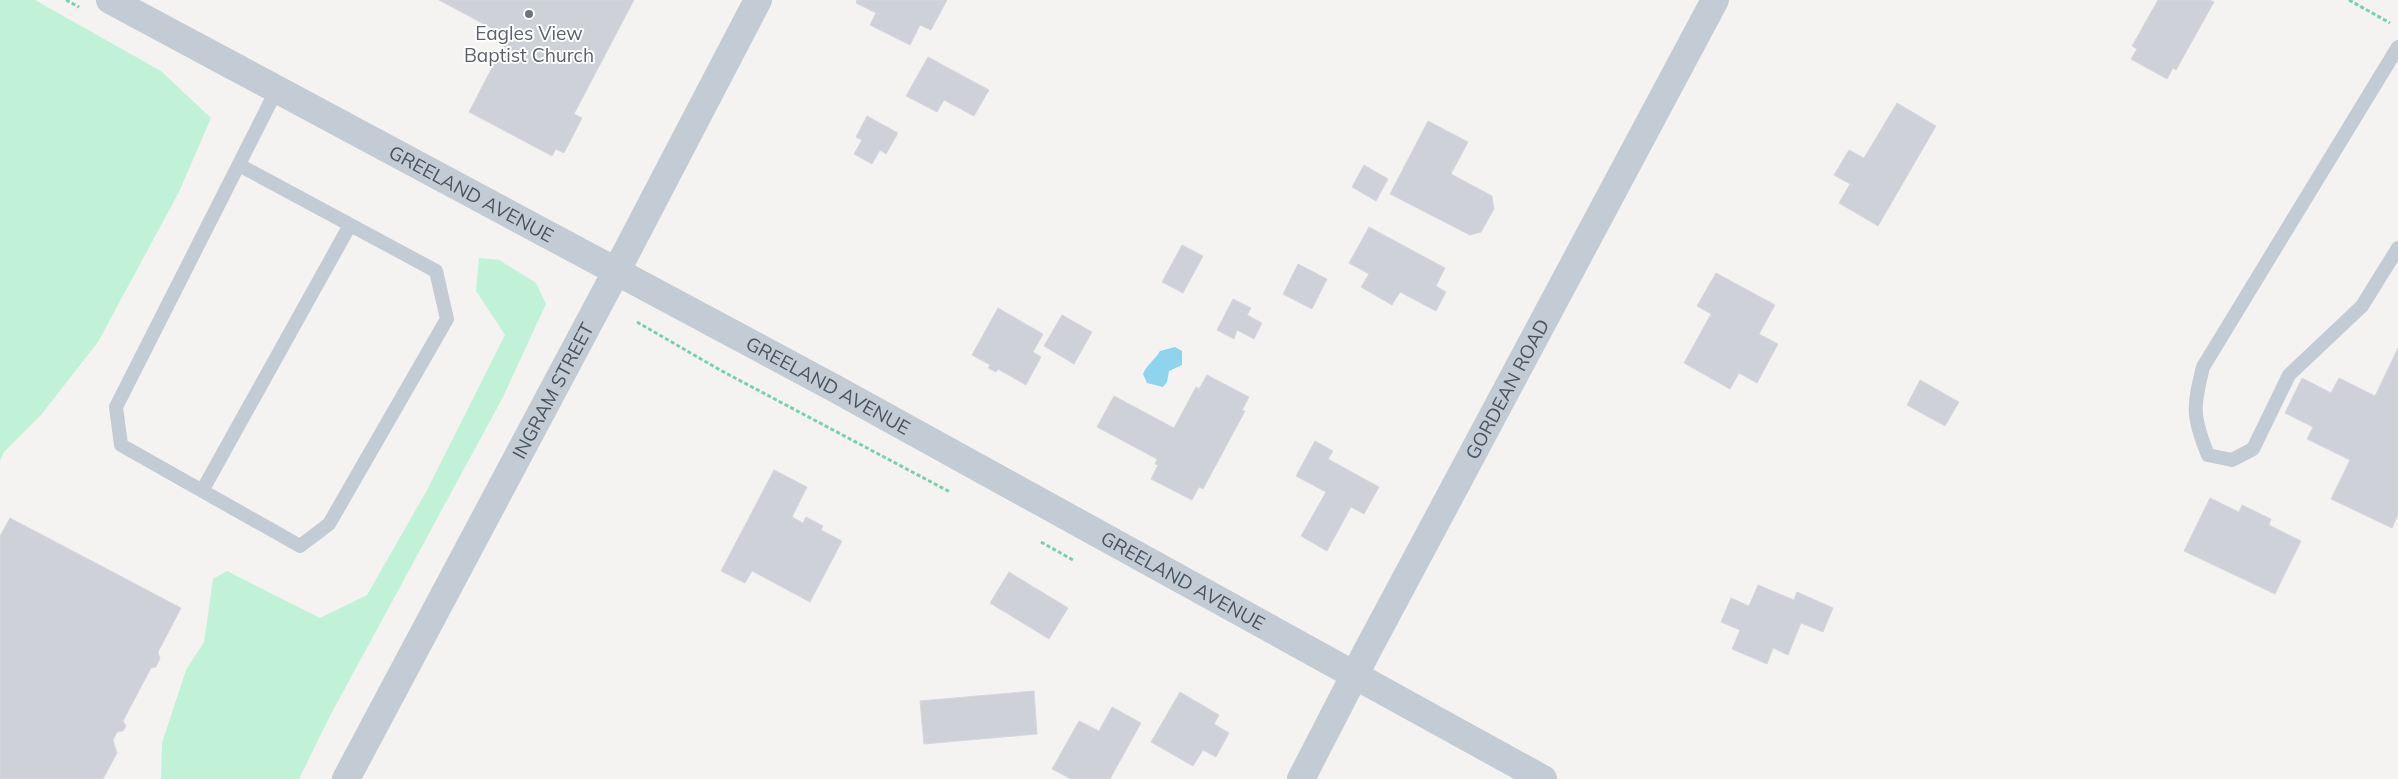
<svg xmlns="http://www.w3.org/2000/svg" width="2398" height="779" font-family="Mulish,sans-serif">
<rect width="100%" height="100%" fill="#f5f3f2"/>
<path fill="#c1f2d8" d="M 0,0 L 35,0 L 161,71 L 211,118 L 179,192 L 98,342 L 41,415 L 4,452 L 0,461 Z
M 479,258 L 499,260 L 536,283 L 546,304 L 502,399 L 330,716 L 299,779 L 161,779 L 162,743 L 186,670 L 204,642 L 213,579 L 227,571 L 320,618 L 367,595 L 427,490 L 505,335 L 476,291 Z"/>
<path fill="#8ed4ef" d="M 1175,347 L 1182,351 L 1182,365 L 1169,371 L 1167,382 L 1163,387 L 1147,383 L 1143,374 C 1147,364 1155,360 1160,351 Z"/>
<path fill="#ced1d8" stroke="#d6d8de" d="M 439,0 L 634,0 L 574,114 L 582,118 L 564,153 L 556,149 L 552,156 L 469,112 L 508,37 Z
M 857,0 L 947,0 L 931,30 L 920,25 L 910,45 L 870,25 L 876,13 L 856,3 Z
M 2158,0 L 2210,0 L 2214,2 L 2176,70 L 2173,68 L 2167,79 L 2131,59 L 2137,49 L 2132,46 Z
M 928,57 L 989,90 L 974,116 L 944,100 L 937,112 L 906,96 Z
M 1897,103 L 1936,126 L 1878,226 L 1839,203 L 1850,184 L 1834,175 L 1849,150 L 1864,158 Z
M 867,116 L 898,133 L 886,154 L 880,150 L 872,164 L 854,154 L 862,140 L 856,137 Z
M 1428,121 L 1468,142 L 1451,174 L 1492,196 L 1494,209 L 1481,232 L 1470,235 L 1390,194 Z
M 1364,165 L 1388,179 L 1376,201 L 1352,187 Z
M 1369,227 L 1445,268 L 1436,286 L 1446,292 L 1436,311 L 1400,292 L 1392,305 L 1361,287 L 1369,274 L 1349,263 Z
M 1182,245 L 1203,256 L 1183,293 L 1162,282 Z
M 1298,264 L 1327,279 L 1312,309 L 1283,294 Z
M 1716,273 L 1775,305 L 1759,334 L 1778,344 L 1757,383 L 1739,373 L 1730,389 L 1684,363 L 1711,314 L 1697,306 Z
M 1233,299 L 1251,308 L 1247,315 L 1262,323 L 1254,339 L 1237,330 L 1234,339 L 1217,330 Z
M 998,308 L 1043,334 L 1033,352 L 1041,357 L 1026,385 L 998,369 L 996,372 L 988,368 L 990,365 L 972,355 Z
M 1062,315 L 1092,332 L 1074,364 L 1044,346 Z
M 2398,348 L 2398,515 L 2392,528 L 2331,499 L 2350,460 L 2307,439 L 2313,427 L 2285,413 L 2302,378 L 2331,393 L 2339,378 L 2375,396 Z
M 1207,375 L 1249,397 L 1242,410 L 1245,411 L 1203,489 L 1199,487 L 1192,500 L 1151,479 L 1158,465 L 1155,464 L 1157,459 L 1097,427 L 1114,396 L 1174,428 L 1196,387 L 1199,389 Z
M 1920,380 L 1959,402 L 1945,426 L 1907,405 Z
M 1315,441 L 1333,451 L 1328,459 L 1379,487 L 1364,514 L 1351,507 L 1327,551 L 1301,536 L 1326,492 L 1296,476 Z
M 774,470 L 807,487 L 792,517 L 803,523 L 806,517 L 823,526 L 821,530 L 842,541 L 810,602 L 752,571 L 745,583 L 721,571 Z
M 2210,498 L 2239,512 L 2242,505 L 2271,519 L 2269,525 L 2301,541 L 2275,594 L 2184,551 Z
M 10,518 L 181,608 L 158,652 L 160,658 L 156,667 L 151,668 L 123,721 L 126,726 L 123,731 L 117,732 L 113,740 L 117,753 L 103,779 L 0,779 L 0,536 Z
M 1009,572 L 1068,608 L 1049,639 L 990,603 Z
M 1758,585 L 1794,600 L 1797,592 L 1833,608 L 1823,632 L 1801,623 L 1788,655 L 1773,648 L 1767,664 L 1732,649 L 1740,630 L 1721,622 L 1731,598 L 1749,606 Z
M 1034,691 L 1037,734 L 924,744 L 920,701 Z
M 1180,692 L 1219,715 L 1214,724 L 1229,733 L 1216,757 L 1203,750 L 1193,766 L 1151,742 Z
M 1112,707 L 1141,723 L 1110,779 L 1071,779 L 1052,769 L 1079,721 L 1099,731 Z"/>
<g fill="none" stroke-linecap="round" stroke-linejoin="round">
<path stroke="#78d1ac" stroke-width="3" stroke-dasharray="4 2.5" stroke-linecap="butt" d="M 66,0 L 79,7
M 2349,0 L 2390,23
M 637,322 L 720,370 L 950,492
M 1041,542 L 1073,560"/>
<path stroke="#c3cbd4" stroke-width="14" d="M 2398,47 L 2203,367 C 2193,407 2192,416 2208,455 L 2232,460 L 2253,449 L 2289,375 L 2362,306 L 2398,248
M 239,165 L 436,271 L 447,319 L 329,524 L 300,546 L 121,445 L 116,407 L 277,89
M 202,491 L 350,225"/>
<g stroke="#c3cbd4" stroke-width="28">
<path id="s1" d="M 110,0 L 834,388 L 1543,779"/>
<path id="s2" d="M 346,779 L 616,272 L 758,0"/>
<path id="s3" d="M 1301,779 L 1366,653 L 1715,0"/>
</g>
</g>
<circle fill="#6b7280" stroke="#fff" stroke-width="2" cx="529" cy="14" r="5"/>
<g text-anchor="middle" stroke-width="4" stroke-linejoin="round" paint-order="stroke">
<g font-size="19" fill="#5b616d" stroke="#fff">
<text x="529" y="40">Eagles View<tspan x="529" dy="22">Baptist Church</tspan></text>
</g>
<g font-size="19" fill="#495461" stroke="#fff">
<text dy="7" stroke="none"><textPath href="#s1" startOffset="410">GREELAND AVENUE</textPath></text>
<text dy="7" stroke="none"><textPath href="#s1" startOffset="815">GREELAND AVENUE</textPath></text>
<text dy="7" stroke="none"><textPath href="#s3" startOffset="441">GORDEAN ROAD</textPath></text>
<text dy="7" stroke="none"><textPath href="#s2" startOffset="440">INGRAM STREET</textPath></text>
<text dy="7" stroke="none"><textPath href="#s1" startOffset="1220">GREELAND AVENUE</textPath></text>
</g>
</g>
</svg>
